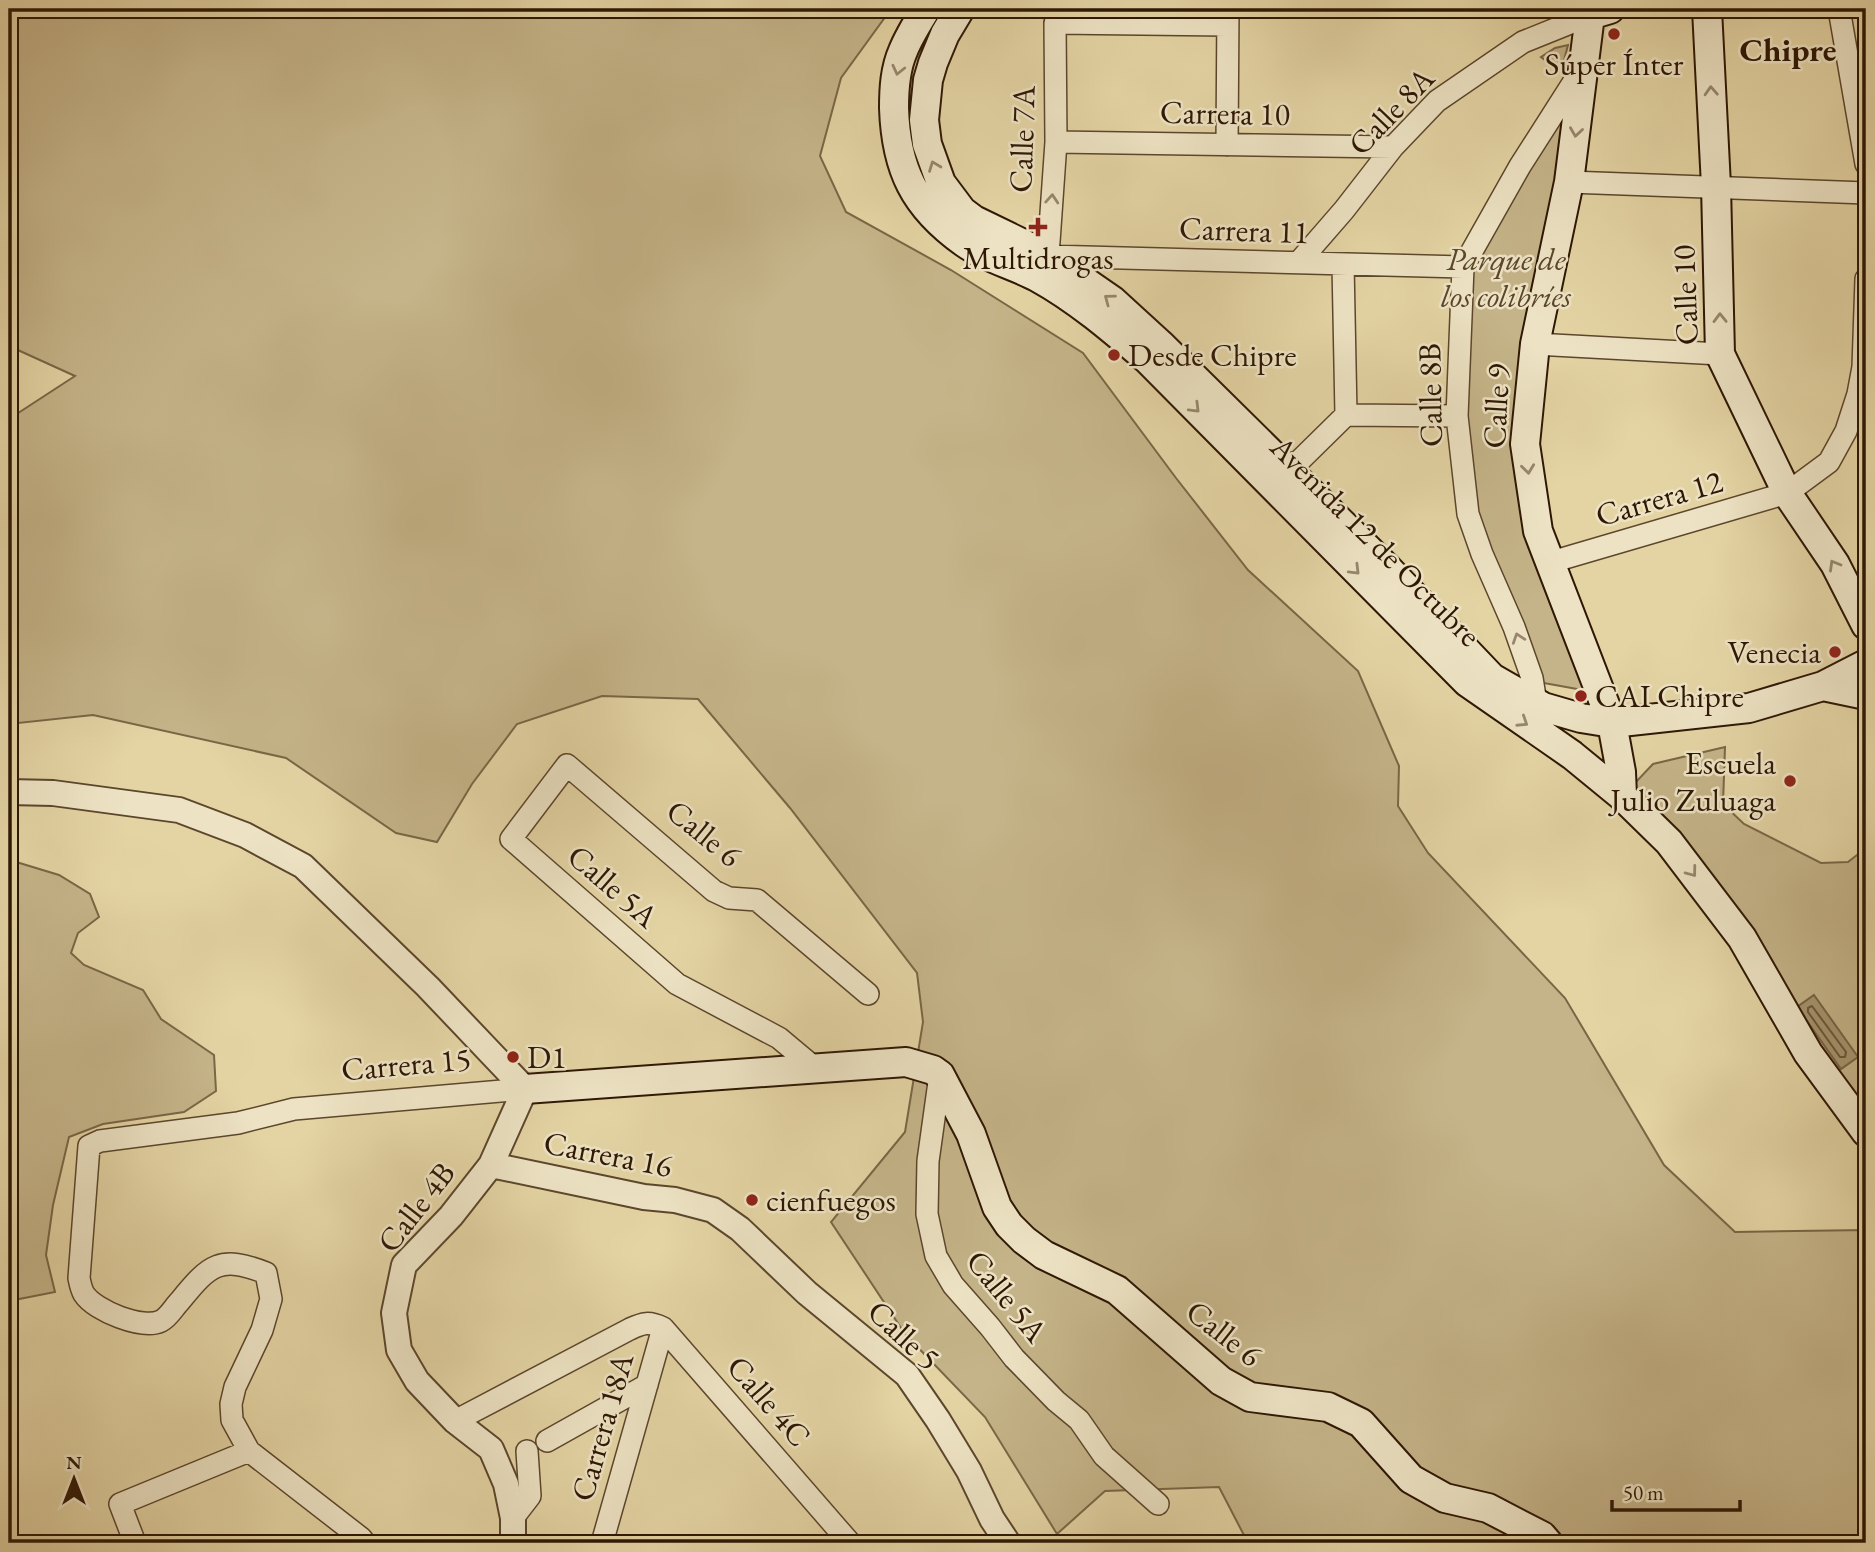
<svg xmlns="http://www.w3.org/2000/svg" width="1875" height="1552" font-family="'EB Garamond',serif">
<rect width="100%" height="100%" fill="#e4d4a4"/>
<filter id="stains"><feTurbulence type="fractalNoise" baseFrequency=".00286" numOctaves="4"/><feColorMatrix values="0 0 0 0 .2 0 0 0 0 .09 0 0 0 0 .02 0 0 0 .5 -.17"/></filter>
<radialGradient id="worn" r=".72"><stop offset=".6" stop-color="#630" stop-opacity="0"/><stop offset="1" stop-color="#630" stop-opacity=".3"/></radialGradient>
<path fill="#c5b489" stroke="#7a6646" stroke-width="2" d="M 9,9 L 891,9 L 841,78 L 820,156 L 846,212 L 951,270 L 1083,353 L 1176,478 L 1248,570 L 1358,671 L 1399,766 L 1398,806 L 1428,853 L 1565,998 L 1664,1165 L 1735,1232 L 1866,1230 L 1866,1543 L 1248,1543 L 1219,1487 L 1105,1491 L 1057,1534 L 985,1417 L 905,1334 L 831,1222 L 905,1132 L 923,1022 L 917,973 L 790,808 L 698,699 L 602,696 L 517,724 L 472,784 L 437,842 L 396,833 L 286,758 L 93,715 L 9,724 L 9,419 L 75,376 L 9,346 Z
M 1568,45 L 1561,72 L 1541,57 L 1555,48 Z
M 1585,65 L 1525,444 L 1588,691 L 1544,683 L 1532,678 L 1468,514 L 1463,267 Z
M 1725,747 L 1723,804 L 1744,824 L 1821,863 L 1848,862 L 1866,848 L 1866,1132 L 1633,785 L 1653,764 Z
M 13,861 L 59,875 L 90,894 L 99,917 L 78,933 L 71,953 L 84,965 L 143,990 L 161,1019 L 214,1055 L 216,1091 L 184,1112 L 103,1124 L 69,1137 L 53,1205 L 46,1255 L 55,1292 L 9,1301 L 9,862 Z"/>
<path fill="#a6946e" stroke="#766244" stroke-width="2" d="M 1814,995 L 1858,1057 L 1841,1069 L 1797,1007 Z"/>
<g fill="none" stroke-linecap="round" stroke-linejoin="round">
<path stroke="#6a5639" stroke-width="2" d="M 1812,1006 L 1846,1052 L 1845,1057 L 1840,1057 L 1808,1012 L 1808,1008 Z"/>
<g stroke="#5c462c" stroke-width="24">
<path id="minor" d="M 1839,9 L 1866,164
M 1056,142 L 1393,147
M 1227,145 L 1228,9
M 1569,182 L 1866,193
M 1048,256 L 1463,267
M 1298,263 L 1344,210 L 1393,147 L 1437,101 L 1523,42 L 1590,15
M 1343,264 L 1346,415
M 1042,267 L 1048,256 L 1056,142 L 1055,23 L 1227,25
M 1535,344 L 1720,354
M 1288,472 L 1346,415 L 1457,416
M 1548,563 L 1787,493 L 1829,462 L 1846,431 L 1858,394 L 1863,367 L 1866,279
M 1536,703 L 1532,678 L 1514,627 L 1482,554 L 1468,514 L 1457,416 L 1463,267 L 1520,166 L 1580,72
M 816,1069 L 779,1038 L 677,984 L 511,839 L 567,765 L 714,891 L 729,898 L 757,900 L 868,994
M 940,1075 L 928,1161 L 927,1214 L 936,1256 L 953,1285 L 990,1327 L 1014,1358 L 1056,1401 L 1079,1420 L 1104,1456 L 1158,1504
M 455,1421 L 630,1329 C 643,1323 649,1321 663,1328 L 850,1543
M 547,1441 L 647,1385
M 513,1518 L 530,1496 L 527,1451
M 135,1543 L 120,1504 L 249,1451
M 365,1543 L 361,1538 L 249,1451 L 232,1420 L 231,1404 L 235,1387 L 262,1330 L 271,1299 L 266,1273 C 220,1255 210,1264 180,1301 C 174,1307 169,1317 161,1321 C 143,1330 95,1311 84,1294 C 81,1289 80,1283 79,1278 L 89,1146 L 100,1141 L 238,1123 L 294,1109 L 525,1089
M 602,1543 L 663,1328"/>
</g>
<g stroke="#5c462c" stroke-width="28">
<path id="tertiary" d="M 9,792 L 53,793 L 179,810 L 245,835 L 303,866 L 428,987 L 525,1089 L 491,1165 L 451,1216 L 404,1265 L 394,1313 L 399,1350 L 417,1381 L 455,1421 L 491,1449 L 506,1484 L 513,1518 L 513,1543
M 491,1165 L 644,1197 L 675,1200 L 713,1210 L 740,1229 L 807,1293 L 907,1375 L 938,1420 L 969,1471 L 992,1519 L 1008,1543"/>
</g>
<g stroke="#2e1704" stroke-width="32">
<path id="secondary" d="M 926,9 C 918,22 909,36 903,51 C 895,69 894,89 894,108 C 896,169 914,207 965,243 C 986,258 1014,265 1037,277 C 1077,299 1112,329 1147,359 L 1467,682 L 1572,755 L 1622,796 L 1669,842 L 1742,938 L 1808,1053 L 1866,1132
M 960,9 L 945,34 L 933,63 L 928,80 L 924,120 L 927,144 L 941,183 L 962,211 L 974,220 L 1048,256 L 1113,301 L 1160,344 L 1389,570 L 1492,678 L 1543,707 L 1581,718 L 1612,723 L 1749,708 L 1823,686 L 1866,664
M 1610,9 L 1590,15 L 1569,182 L 1535,344 L 1525,444 L 1538,531 L 1612,723 L 1621,772 L 1622,796
M 1707,9 L 1716,186 L 1720,354 L 1787,493 L 1835,564 L 1866,625
M 1823,686 L 1866,695
M 525,1089 L 906,1062 L 933,1070 L 940,1075 L 971,1134 L 997,1207 L 1009,1225 L 1024,1240 L 1044,1255 L 1117,1290 L 1221,1381 L 1250,1397 L 1328,1407 L 1361,1423 L 1411,1479 L 1445,1498 L 1488,1508 L 1542,1536 L 1548,1543"/>
</g>
<use href="#minor" stroke="#ede3c4" stroke-width="21"/>
<use href="#tertiary" stroke="#ede3c4" stroke-width="24"/>
<use href="#secondary" stroke="#ede3c4" stroke-width="28"/>
</g>
<defs><path id="oneway-chevron" d="M-2-3.5L2.5 0L-2 3.5" fill="none" stroke-width="1.6" stroke-linecap="round" stroke-linejoin="round" transform="scale(1.75)"/></defs>
<g stroke="#97876e">
<use href="#oneway-chevron" transform="translate(898 70) rotate(103)"/>
<use href="#oneway-chevron" transform="translate(1711 91) rotate(-93)"/>
<use href="#oneway-chevron" transform="translate(1576 132) rotate(98)"/>
<use href="#oneway-chevron" transform="translate(934 166) rotate(-111)"/>
<use href="#oneway-chevron" transform="translate(1052 199) rotate(-86)"/>
<use href="#oneway-chevron" transform="translate(1109 299) rotate(-143)"/>
<use href="#oneway-chevron" transform="translate(1720 318) rotate(-91)"/>
<use href="#oneway-chevron" transform="translate(1195 408) rotate(45)"/>
<use href="#oneway-chevron" transform="translate(1528 469) rotate(83)"/>
<use href="#oneway-chevron" transform="translate(1834 565) rotate(-120)"/>
<use href="#oneway-chevron" transform="translate(1355 570) rotate(45)"/>
<use href="#oneway-chevron" transform="translate(1518 638) rotate(-109)"/>
<use href="#oneway-chevron" transform="translate(1523 722) rotate(33)"/>
<use href="#oneway-chevron" transform="translate(1692 872) rotate(53)"/>
</g>
<g fill="#8f2418" stroke="#ede3c4" stroke-width="2.5">
<circle cx="1614" cy="34" r="7"/>
<path d="M1034.5 216.5h7v7h7v7h-7v7h-7v-7h-7v-7h7z"/>
<circle cx="1114" cy="355" r="7"/>
<circle cx="1835" cy="652" r="7"/>
<circle cx="1581" cy="696" r="7"/>
<circle cx="1790" cy="781" r="7"/>
<circle cx="513" cy="1057" r="7"/>
<circle cx="752" cy="1200" r="7"/>
</g>
<g text-anchor="middle" stroke-width="5" stroke-linejoin="round" paint-order="stroke">
<g font-size="32" fill="#2e1704" stroke="#ede3c4" text-anchor="start">
<text x="1614" y="75" text-anchor="middle">Súper Ínter</text>
<text x="1038" y="269" text-anchor="middle">Multidrogas</text>
<text x="1128" y="366">Desde Chipre</text>
<text x="1821" y="663" text-anchor="end">Venecia</text>
<text x="1595" y="707">CAI Chipre</text>
<text x="1776" y="774" text-anchor="end">Escuela<tspan x="1776" dy="37">Julio Zuluaga</tspan></text>
<text x="527" y="1068">D1</text>
<text x="766" y="1211">cienfuegos</text>
</g>
<g font-size="32" fill="#2e1704" stroke="#ede3c4">
<text transform="translate(1391 111) rotate(-46)" y="11">Calle 8A</text>
<text transform="translate(1225 113) rotate(1)" y="11">Carrera 10</text>
<text transform="translate(1022 139) rotate(-88)" y="11">Calle 7A</text>
<text transform="translate(1244 230) rotate(2)" y="11">Carrera 11</text>
<text transform="translate(1685 295) rotate(-92)" y="11">Calle 10</text>
<text transform="translate(1430 395) rotate(-91)" y="11">Calle 8B</text>
<text transform="translate(1496 406) rotate(-87)" y="11">Calle 9</text>
<text transform="translate(1659 498) rotate(-16)" y="11">Carrera 12</text>
<text transform="translate(1376 541) rotate(45)" y="11">Avenida 12 de Octubre</text>
<text transform="translate(704 833) rotate(39)" y="11">Calle 6</text>
<text transform="translate(613 886) rotate(41)" y="11">Calle 5A</text>
<text transform="translate(406 1064) rotate(-5)" y="11">Carrera 15</text>
<text transform="translate(608 1154) rotate(11)" y="11">Carrera 16</text>
<text transform="translate(416 1207) rotate(-52)" y="11">Calle 4B</text>
<text transform="translate(1007 1296) rotate(51)" y="11">Calle 5A</text>
<text transform="translate(1224 1333) rotate(38)" y="11">Calle 6</text>
<text transform="translate(904 1335) rotate(43)" y="11">Calle 5</text>
<text transform="translate(769 1401) rotate(49)" y="11">Calle 4C</text>
<text transform="translate(602 1427) rotate(-74)" y="11">Carrera 18A</text>
</g>
<g font-size="32" font-style="italic" fill="#5b462c" stroke="#ede3c4">
<text x="1506" y="270">Parque de<tspan x="1506" dy="37">los colibríes</tspan></text>
</g>
<g font-size="33" font-weight="bold" fill="#2e1704" stroke="#ede3c4">
<text x="1788" y="61">Chipre</text>
</g>
</g>
<rect width="1875" height="1552" fill="none" stroke="#e4d4a4" stroke-width="35"/>
<rect x="10" y="10" width="1854" height="1531" fill="none" stroke="#2e1704" stroke-width="3.5"/>
<rect x="18" y="18" width="1840" height="1517" fill="none" stroke="#2e1704" stroke-width="2"/>
<g transform="translate(74 1479)" stroke="#ede3c4" stroke-width="5" paint-order="stroke">
<path d="M0-5L12 26L0 18L-12 26Z" fill="#2e1704"/>
<text y="-10" font-size="19" font-weight="bold" text-anchor="middle" fill="#2e1704">N</text>
</g>
<path d="M1612 1500v10h128v-10" fill="none" stroke="#2e1704" stroke-width="3.5"/>
<text x="1623" y="1500" font-size="21" fill="#2e1704" stroke="#ede3c4" stroke-width="5" paint-order="stroke">50 m</text>
<rect width="100%" height="100%" filter="url(#stains)"/>
<rect width="100%" height="100%" fill="url(#worn)"/>
</svg>
